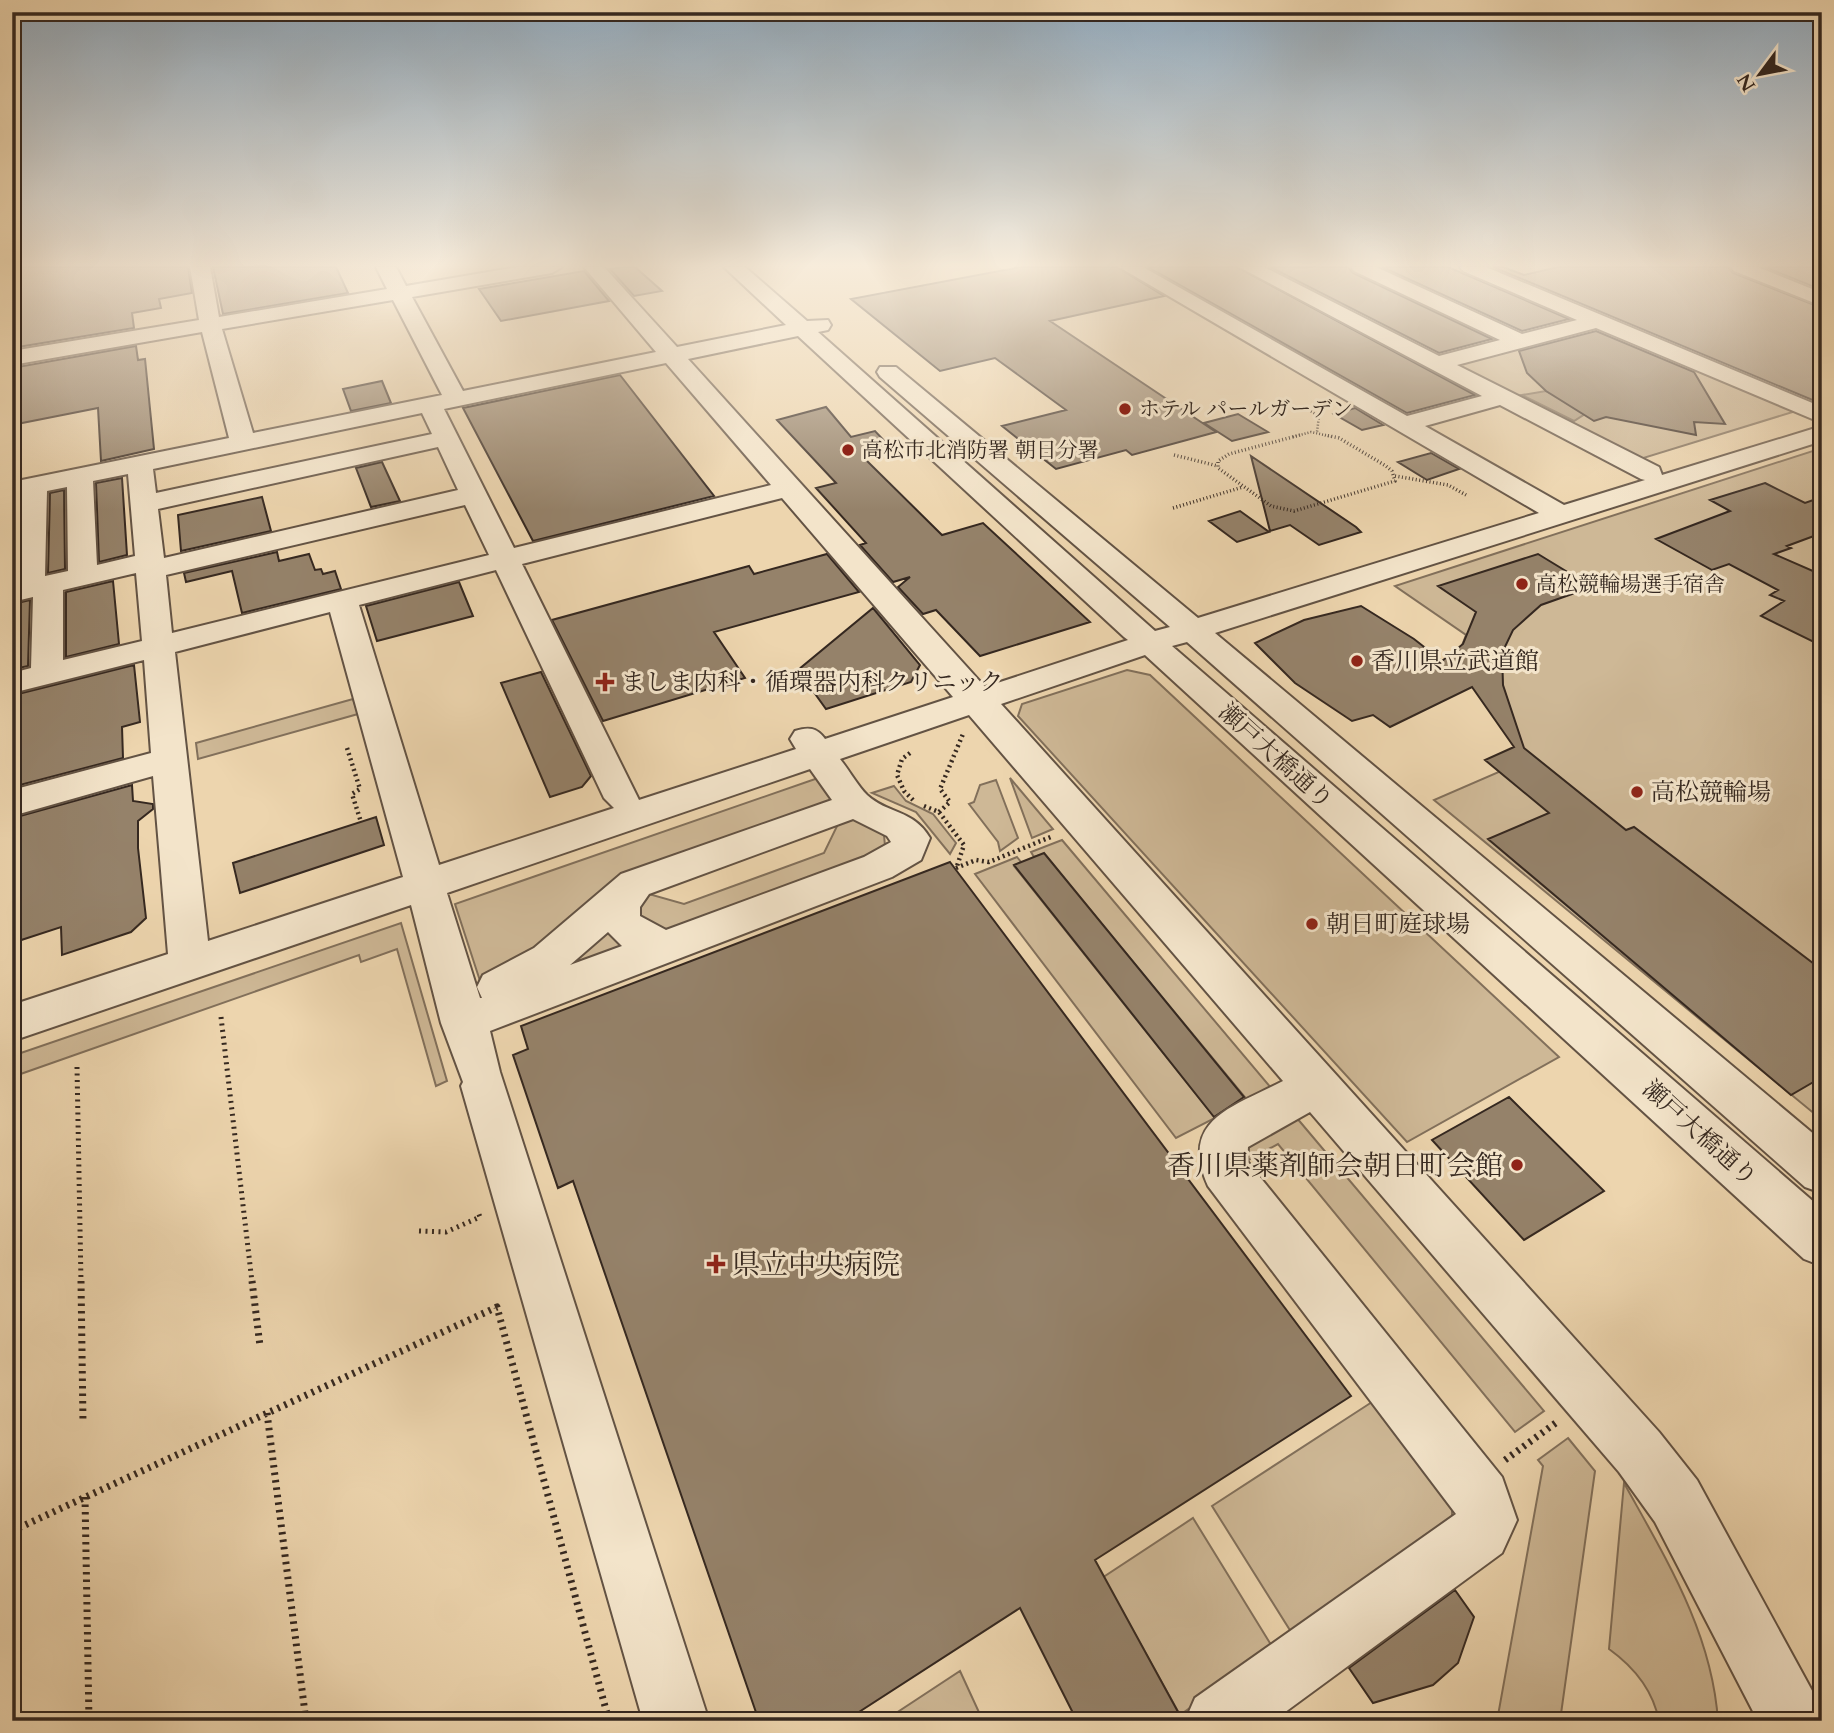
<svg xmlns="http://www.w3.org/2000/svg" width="1834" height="1733" font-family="Cardo,'Noto Serif JP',serif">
<rect width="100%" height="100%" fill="#edd5ae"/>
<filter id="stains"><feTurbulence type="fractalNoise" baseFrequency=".00286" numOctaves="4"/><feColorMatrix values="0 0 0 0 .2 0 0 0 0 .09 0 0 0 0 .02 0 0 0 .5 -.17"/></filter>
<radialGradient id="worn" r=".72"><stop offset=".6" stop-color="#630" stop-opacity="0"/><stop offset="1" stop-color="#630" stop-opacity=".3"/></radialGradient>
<path fill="#ceb896" stroke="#82705b" stroke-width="2" d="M 1594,326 L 1799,410 L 1637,460 L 1455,366 L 1455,364 Z
M 1822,448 L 1822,1120 L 1434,800 L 1531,758 L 1517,746 L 1461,648 L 1466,635 L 1395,586 Z
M 1127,670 L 1150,675 L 1559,1057 L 1407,1142 L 1018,716 L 1022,704 Z
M 353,699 L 358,714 L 198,759 L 196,743 Z
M 821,777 L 839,803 L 636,875 L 482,987 L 455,904 Z
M 1010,778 L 1053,829 L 1032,838 Z
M 996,780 L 1018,838 L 1000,851 L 998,842 L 969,804 L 974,802 L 980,785 Z
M 894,786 L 906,801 L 933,814 L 956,843 L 950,854 L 916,812 L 872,793 Z
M 854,818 L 884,835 L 885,846 L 879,852 L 668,933 L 648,933 L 633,903 L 649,894 L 684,904 L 824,853 L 838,824 Z
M 1062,840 L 1272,1089 L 1248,1101 L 1044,854 L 1034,857 L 1031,852 Z
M 1017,857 L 1021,862 L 1014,866 L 1215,1118 L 1176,1138 L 975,874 Z
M 612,915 L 634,946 L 543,979 Z
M 401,923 L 447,1081 L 436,1086 L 397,949 L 361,962 L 359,955 L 12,1077 L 12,1056 Z
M 1296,1117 L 1544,1411 L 1515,1432 L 1278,1144 L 1241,1164 L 1245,1144 Z
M 1372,1402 L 1452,1506 L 1452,1523 L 1293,1635 L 1212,1506 Z
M 1568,1438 L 1595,1471 L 1560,1721 L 1497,1721 L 1543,1466 L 1538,1460 Z
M 1624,1483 C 1666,1559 1712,1632 1718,1721 L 1659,1721 C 1653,1690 1634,1667 1609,1649 Z
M 1193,1518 L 1273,1648 L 1180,1715 L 1111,1591 L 1029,1626 Z
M 960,1671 L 983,1721 L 884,1721 Z"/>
<path fill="#ae9a7e" stroke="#7e6c58" stroke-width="2" d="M 1546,391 L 1588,412 L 1574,421 L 1522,395 Z"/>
<path fill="#95826a" stroke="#352820" stroke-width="2" d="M 12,267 L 188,267 L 192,293 L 159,299 L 161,308 L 132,313 L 134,328 L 12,348 Z
M 213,267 L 336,267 L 348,293 L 223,314 Z
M 624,267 L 635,267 L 662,291 L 634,296 L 610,269 Z
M 1021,267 L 1117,267 L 1164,296 L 1050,321 L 1216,432 L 1132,455 L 1126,450 L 1056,469 L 1002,426 L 1066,410 L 995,358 L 940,371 L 851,299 Z
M 1148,267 L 1237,267 L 1475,395 L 1407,413 Z
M 1270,267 L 1348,267 L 1353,273 L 1492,339 L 1439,353 Z
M 1382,267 L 1448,267 L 1569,319 L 1522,331 Z
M 1493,267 L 1503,267 L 1524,275 L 1558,267 L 1728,267 L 1733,273 L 1822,308 L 1822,404 Z
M 1765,267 L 1822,267 L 1822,290 Z
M 584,271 L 609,301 L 501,321 L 479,289 Z
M 1596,331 L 1694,372 L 1725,424 L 1694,422 L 1696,435 L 1606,417 L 1594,421 L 1546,391 L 1527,373 L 1519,351 Z
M 136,346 L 138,360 L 145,359 L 154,449 L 101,461 L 98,408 L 12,425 L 12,368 Z
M 620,375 L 714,496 L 533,541 L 463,408 Z
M 382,381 L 391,403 L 351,411 L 343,389 Z
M 826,407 L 851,437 L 875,431 L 893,450 L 864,458 L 942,535 L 983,523 L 1090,622 L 980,656 L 936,610 L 923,614 L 898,587 L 910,577 L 893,582 L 860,545 L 866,543 L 816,488 L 836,483 L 777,420 Z
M 1355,408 L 1383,425 L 1362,430 L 1334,414 Z
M 1238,414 L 1268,432 L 1232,441 L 1204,423 Z
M 1431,453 L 1459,469 L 1427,480 L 1398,462 Z
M 1251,456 L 1356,527 L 1361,532 L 1319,545 L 1290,525 L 1270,531 Z
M 382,462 L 400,501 L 371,507 L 356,468 Z
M 122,478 L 127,555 L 99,562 L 96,483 Z
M 1765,483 L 1805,503 L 1822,497 L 1822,533 L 1787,546 L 1791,548 L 1774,554 L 1822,575 L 1822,646 L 1761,616 L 1784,601 L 1770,595 L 1778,590 L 1729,564 L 1712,570 L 1656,539 L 1730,511 L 1710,500 Z
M 64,490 L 65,569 L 48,573 L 50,493 Z
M 262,497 L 271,531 L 181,551 L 178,515 Z
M 1240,511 L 1269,532 L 1237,542 L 1209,521 Z
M 277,552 L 279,561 L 309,554 L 315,570 L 321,569 L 323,574 L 335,571 L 341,589 L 242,613 L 232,571 L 186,582 L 184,573 Z
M 827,554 L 859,592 L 714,632 L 745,678 L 603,721 L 552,620 L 749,566 L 754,574 Z
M 1538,554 L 1592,587 L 1541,605 L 1513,630 L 1502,653 L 1503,685 L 1524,748 L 1626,830 L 1634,827 L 1822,970 L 1822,1077 L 1791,1095 L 1488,839 L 1549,813 L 1485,760 L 1514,747 L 1472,687 L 1390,727 L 1373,715 L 1352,721 L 1295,683 L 1255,643 L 1304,620 L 1361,606 L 1414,639 L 1442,661 L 1463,644 L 1476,612 L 1438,586 Z
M 113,581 L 119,644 L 66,657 L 66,592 Z
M 459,582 L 473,616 L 377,641 L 366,606 Z
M 30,600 L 28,666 L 19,668 L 19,650 L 13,651 L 13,604 Z
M 873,608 L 920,665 L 911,682 L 826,709 L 798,670 Z
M 134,665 L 140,722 L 122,727 L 123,758 L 20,785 L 20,770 L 16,771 L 18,694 Z
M 541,672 L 591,776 L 582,787 L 550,797 L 501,683 Z
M 132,785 L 133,801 L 153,804 L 153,809 L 138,821 L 138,848 L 146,918 L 131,932 L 62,955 L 61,927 L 12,943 L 12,836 L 20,833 L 20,816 Z
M 376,817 L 384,845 L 240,893 L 233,863 Z
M 1044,853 L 1244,1097 L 1214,1117 L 1014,865 Z
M 950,862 L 1351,1396 L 1095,1560 L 1183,1721 L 1077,1721 L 1020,1608 L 845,1721 L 759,1721 L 573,1181 L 558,1188 L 513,1055 L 528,1049 L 521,1026 Z
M 1509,1097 L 1604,1191 L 1524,1240 L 1432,1140 Z
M 1455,1590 L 1474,1617 L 1458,1663 L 1433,1685 L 1373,1703 L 1349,1668 Z"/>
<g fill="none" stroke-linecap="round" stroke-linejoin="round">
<g stroke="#635344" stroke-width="4">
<path id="minor" d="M 190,267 L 210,267 L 219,317 L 387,289 L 376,267 L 396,267 L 406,286 L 518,267 L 562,267 L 552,273 L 412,297 L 463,391 L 656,352 L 584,267 L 604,267 L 677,347 L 786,325 L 724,267 L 745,267 L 807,321 L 828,320 L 831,325 L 828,330 L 818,332 L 1155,631 L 1170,627 L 880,377 L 877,372 L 880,367 L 896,367 L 1198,618 L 1539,513 L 1119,267 L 1143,267 L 1407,416 L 1482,396 L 1239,267 L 1264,267 L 1439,356 L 1500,340 L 1354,271 L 1351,267 L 1376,267 L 1522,334 L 1577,320 L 1463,271 L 1460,267 L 1486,267 L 1822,407 L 1822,423 L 1596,328 L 1457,365 L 1659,467 L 1662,475 L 1822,426 L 1822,441 L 1215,633 L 1822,1141 L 1822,1193 L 1805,1187 L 1187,642 L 1172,646 L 1822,1209 L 1822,1266 L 1804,1259 L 1145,655 L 1001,704 L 1659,1432 L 1697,1480 L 1816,1698 L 1822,1721 L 1758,1721 L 1655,1522 L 1619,1472 L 1310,1112 L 1248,1147 L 1247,1161 L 1502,1477 L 1517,1520 L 1502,1553 L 1273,1721 L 1185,1721 L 1195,1698 L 1456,1514 L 1208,1186 C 1178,1119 1234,1107 1283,1081 L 969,715 L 840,759 C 849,770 857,785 867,795 C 887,814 913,809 930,838 L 921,860 L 892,877 L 490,1031 L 500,1072 L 709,1721 L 643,1721 L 461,1086 L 463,1082 L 441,1023 L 411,905 L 12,1041 L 12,1005 L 168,954 L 153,776 L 12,816 L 12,790 L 151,753 L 144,660 L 12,693 L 12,673 L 31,668 L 33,597 L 12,602 L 20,496 L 12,498 L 12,482 L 229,438 L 202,332 L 12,365 L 12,351 L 199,320 ZM 393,300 L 442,395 L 253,433 L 222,329 ZM 798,336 L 1124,637 L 1128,640 L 985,687 L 688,359 ZM 666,363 L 771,485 L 514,548 L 444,409 ZM 1500,405 L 1641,479 L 1645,480 L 1564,505 L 1425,426 ZM 422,413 L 432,434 L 156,493 L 153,469 ZM 438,447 L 458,490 L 164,558 L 158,509 ZM 128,474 L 135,556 L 97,565 L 93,481 ZM 67,487 L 68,571 L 45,576 L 47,491 ZM 782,498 L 953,697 L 825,739 C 816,727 808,727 795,731 L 790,739 L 796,749 L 639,800 L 522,564 ZM 465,505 L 489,555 L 172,633 L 166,575 ZM 496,570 L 604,798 L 614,808 L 439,865 L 359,605 ZM 136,573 L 142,641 L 63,660 L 63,590 ZM 330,612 L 403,877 L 208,941 L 175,652 ZM 810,769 L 832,800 L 621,874 L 534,948 L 483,975 L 477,987 L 482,998 L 480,998 L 447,893 ZM 853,819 L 887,836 L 891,842 L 864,857 L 666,930 L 640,916 L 640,907 L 649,894 ZM 608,932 L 622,946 L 570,965 Z
M 1731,267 L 1758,267 L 1822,293 L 1822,306 L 1734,271 Z"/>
</g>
<path stroke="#352820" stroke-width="2.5" stroke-dasharray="1 2" stroke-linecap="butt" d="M 1303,407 L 1319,416 L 1317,432
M 1293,437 L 1311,432 L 1333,437"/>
<path stroke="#352820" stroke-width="3.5" stroke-dasharray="1 2.5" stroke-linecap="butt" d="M 1300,435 L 1229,454 L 1218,461 L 1218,468 L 1271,506 L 1294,511 L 1395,481 L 1392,471 L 1386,466 L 1339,438 L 1325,435
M 1174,455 L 1218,466
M 1395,476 L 1448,485 L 1466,495
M 1173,508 L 1243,487"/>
<path stroke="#352820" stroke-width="4.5" stroke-dasharray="2 3.5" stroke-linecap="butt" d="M 347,748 L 360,789 L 352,794 L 361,822
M 910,753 L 902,759 L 897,775 L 904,791 L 913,800
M 924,806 L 939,812 L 964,845 L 956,869
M 939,812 L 950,802 L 940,789 L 963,734
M 956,868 L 976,860 L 989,862 L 1053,836"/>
<path stroke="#352820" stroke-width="5" stroke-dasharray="2 4.5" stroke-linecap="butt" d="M 221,1017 L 252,1282
M 77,1067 L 81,1282
M 419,1231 L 446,1232 L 480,1217 L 478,1212"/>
<path stroke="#352820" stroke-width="7" stroke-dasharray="2.5 5" stroke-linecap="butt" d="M 81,1281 L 83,1423
M 252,1281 L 260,1346
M 267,1413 L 306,1721
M 1505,1460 L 1557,1422
M 85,1497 L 89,1721
M 12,1531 L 497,1307 L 609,1721"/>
<use href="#minor" fill="#f3e4ca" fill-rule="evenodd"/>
</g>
<linearGradient id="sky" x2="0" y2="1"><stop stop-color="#91aabe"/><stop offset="0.52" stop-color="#f7ecdb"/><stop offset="1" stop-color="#f7ecdb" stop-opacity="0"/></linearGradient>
<rect width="1834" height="510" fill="url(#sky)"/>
<g fill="#8f2418" stroke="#f3e4ca" stroke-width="2.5">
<circle cx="1125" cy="409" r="7"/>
<circle cx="848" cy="450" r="7"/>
<circle cx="1522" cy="584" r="7"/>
<circle cx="1357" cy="661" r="7"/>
<path d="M601.5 671.5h7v7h7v7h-7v7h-7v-7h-7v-7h7z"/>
<circle cx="1637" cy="792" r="7"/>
<circle cx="1312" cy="924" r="7"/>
<circle cx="1517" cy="1165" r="7"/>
<path d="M712.5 1253.5h7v7h7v7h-7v7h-7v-7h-7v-7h7z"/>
</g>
<g text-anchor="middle" stroke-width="6" stroke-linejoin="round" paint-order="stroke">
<g font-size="21" fill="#352820" stroke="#f3e4ca" text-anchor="start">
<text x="1139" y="416">ホテル パールガーデン</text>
<text x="862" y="457">高松市北消防署 朝日分署</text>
<text x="1536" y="591">高松競輪場選手宿舎</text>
</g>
<g font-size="24" fill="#352820" stroke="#f3e4ca" text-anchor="start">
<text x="1371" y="669">香川県立武道館</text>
<text x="621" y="690">ましま内科・循環器内科クリニック</text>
<text x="1651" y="800">高松競輪場</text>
<text x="1326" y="932">朝日町庭球場</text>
</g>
<g font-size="24" fill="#352820" stroke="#f3e4ca">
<text transform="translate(1276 756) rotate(42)" y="8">瀬戸大橋通り</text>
<text transform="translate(1700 1133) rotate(42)" y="8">瀬戸大橋通り</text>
</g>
<g font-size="28" fill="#352820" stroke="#f3e4ca" text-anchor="end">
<text x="1503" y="1175">香川県薬剤師会朝日町会館</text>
<text x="732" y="1274" text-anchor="start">県立中央病院</text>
</g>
</g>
<rect width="1834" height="1733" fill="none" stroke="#edd5ae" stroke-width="42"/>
<rect x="14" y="14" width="1806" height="1705" fill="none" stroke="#352820" stroke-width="3.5"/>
<rect x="21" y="21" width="1792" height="1691" fill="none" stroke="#352820" stroke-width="2"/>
<g transform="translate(1760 74) rotate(238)" stroke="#f3e4ca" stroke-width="5" paint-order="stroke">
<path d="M0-5L12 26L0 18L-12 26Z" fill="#352820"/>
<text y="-10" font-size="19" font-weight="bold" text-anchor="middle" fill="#352820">N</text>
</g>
<rect width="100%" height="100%" filter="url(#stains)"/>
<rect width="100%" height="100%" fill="url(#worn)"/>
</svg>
